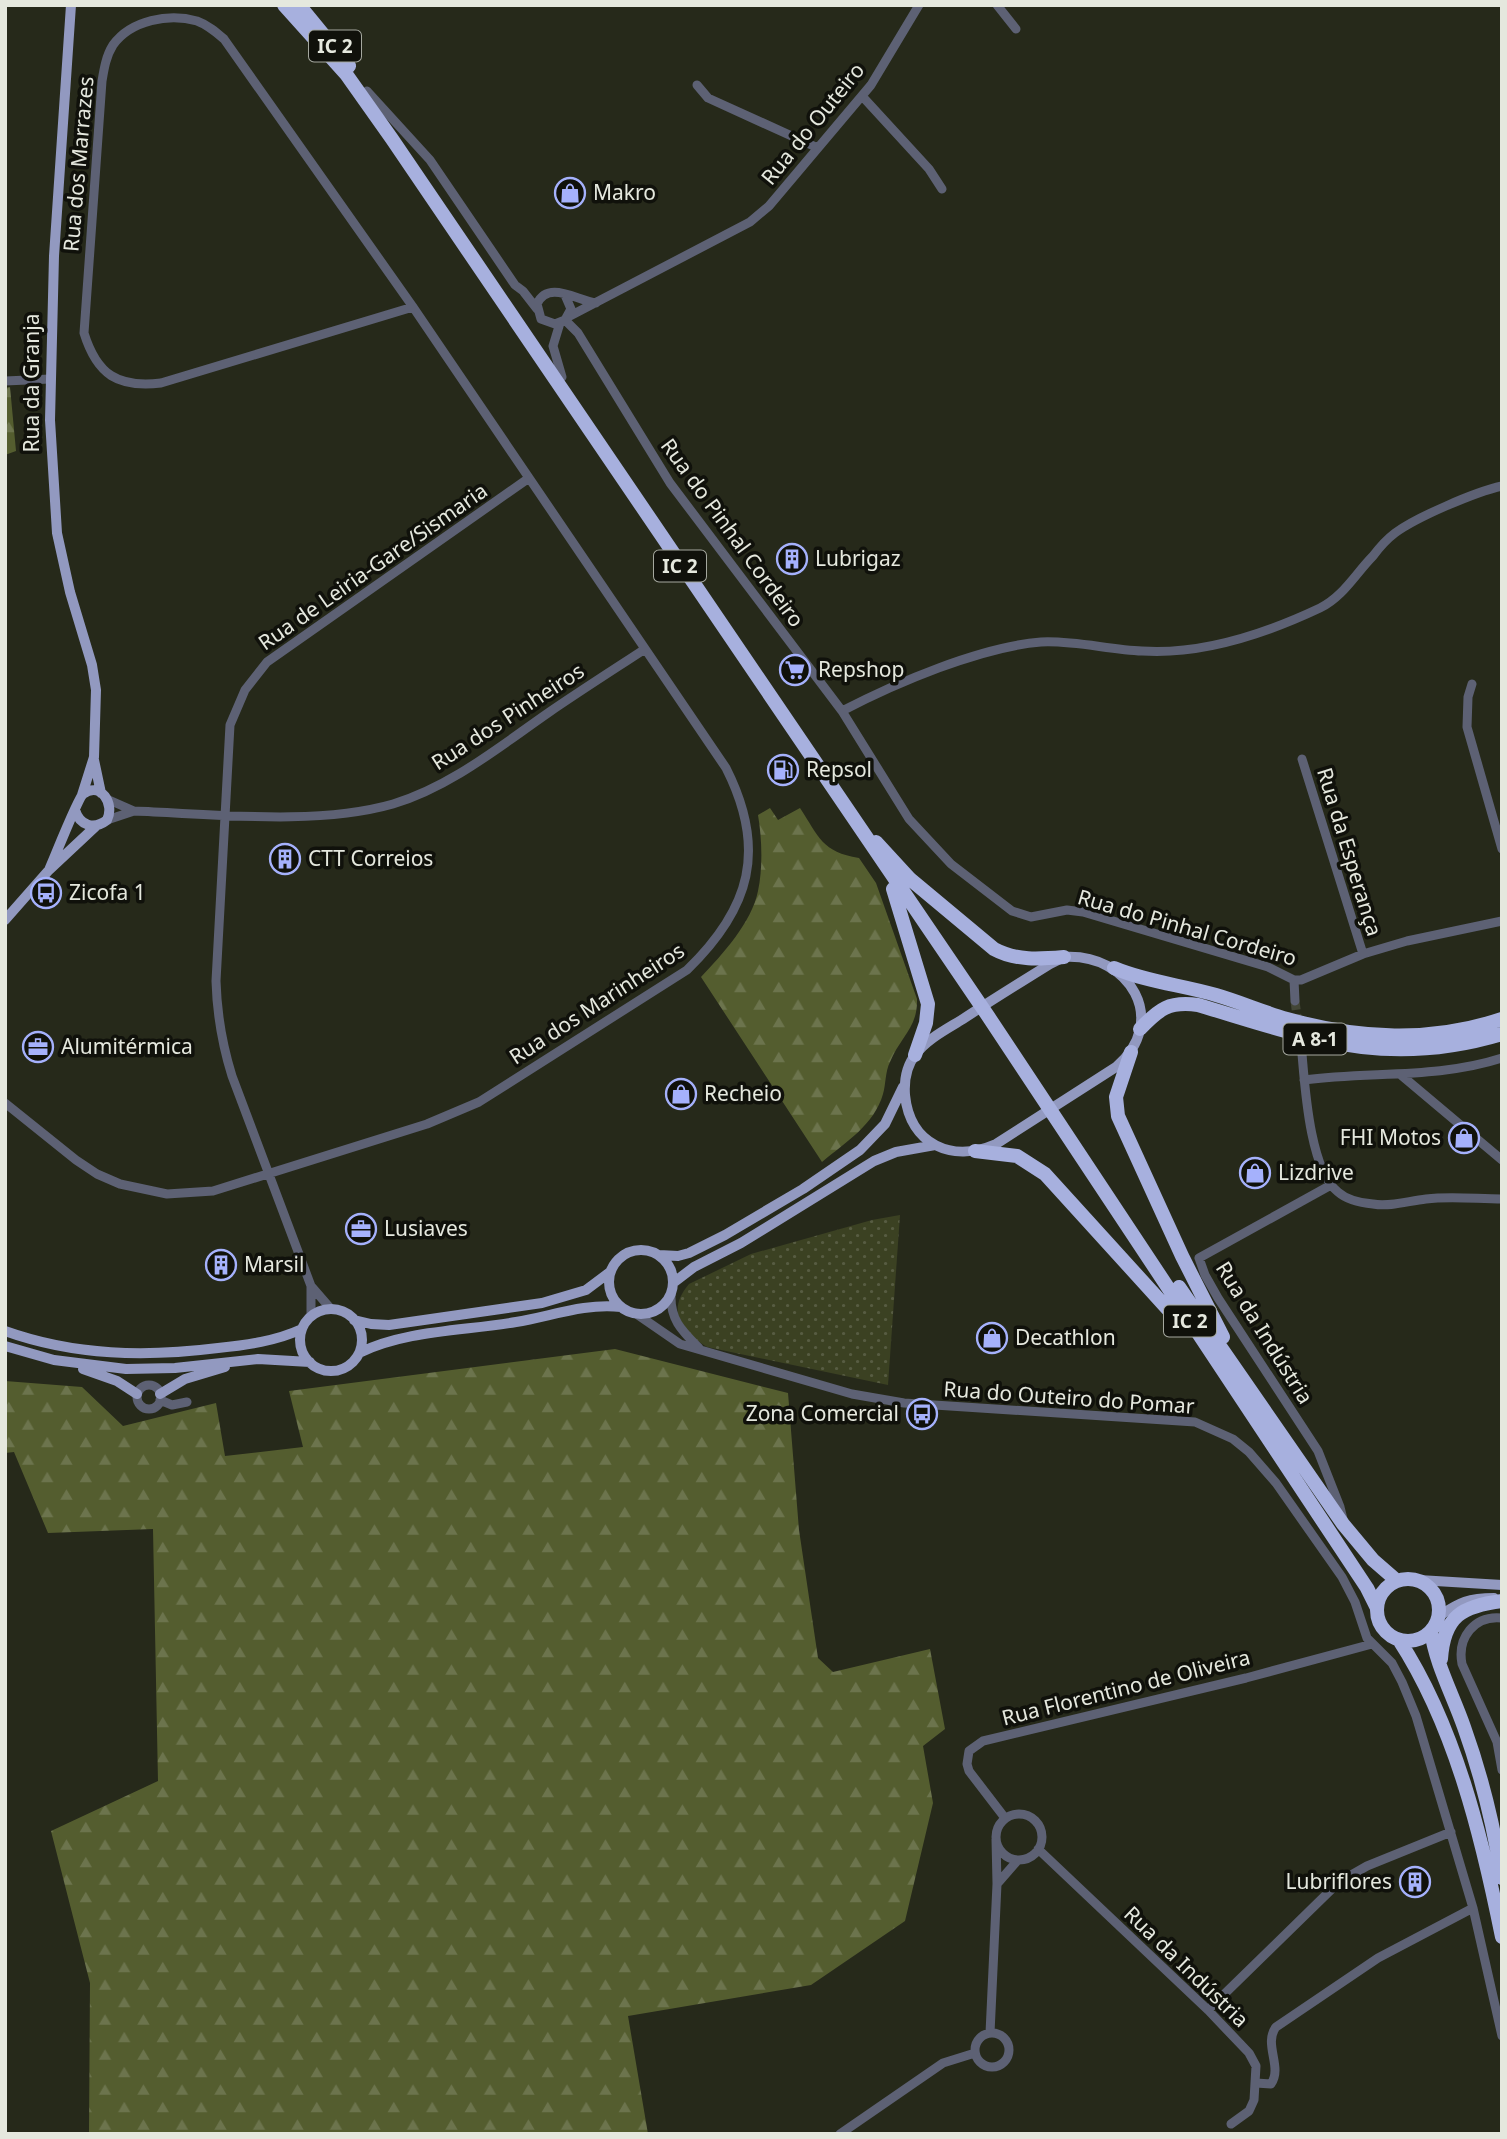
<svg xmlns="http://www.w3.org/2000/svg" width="1507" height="2139" font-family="'Noto Sans',sans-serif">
<defs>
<pattern id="grass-dots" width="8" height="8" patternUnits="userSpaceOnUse" patternTransform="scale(1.75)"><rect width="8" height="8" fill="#3b4122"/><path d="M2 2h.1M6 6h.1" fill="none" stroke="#575c42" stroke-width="1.8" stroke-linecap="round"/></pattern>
<pattern id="forest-firs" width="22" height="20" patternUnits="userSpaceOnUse" patternTransform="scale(1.75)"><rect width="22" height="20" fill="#545d2f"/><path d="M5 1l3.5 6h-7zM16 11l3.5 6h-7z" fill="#6c744d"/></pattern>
</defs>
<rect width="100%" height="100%" fill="#26291a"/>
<path fill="url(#grass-dots)" d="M 900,1215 L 888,1385 L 707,1347 C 681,1331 666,1311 689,1284 L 751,1254 L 872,1220 Z"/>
<path fill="url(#forest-firs)" d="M 10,387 L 16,451 L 5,455 L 5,388 Z
M 770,808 L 778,820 L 800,808 C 819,837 822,852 859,858 L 876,883 L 917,999 C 918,1028 900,1037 890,1062 C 885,1072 886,1084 883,1094 C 874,1125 846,1142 822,1162 L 701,977 C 722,955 752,922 758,891 C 763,868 762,838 758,815 Z
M 615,1349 L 788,1393 L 799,1530 L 818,1658 L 833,1672 L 930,1649 L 945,1729 L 923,1746 L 933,1803 L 905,1921 L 811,1985 L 628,2016 L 648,2134 L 89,2134 L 90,1983 L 51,1831 L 158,1781 L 153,1529 L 48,1533 L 14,1452 L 5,1453 L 5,1381 L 82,1387 L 123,1426 L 216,1403 L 225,1456 L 303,1447 L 289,1391 Z"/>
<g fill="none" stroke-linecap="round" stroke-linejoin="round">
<path stroke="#434637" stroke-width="9" stroke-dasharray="9 4.5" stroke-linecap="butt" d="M 1295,1001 L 1302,1054"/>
<path stroke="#5d6174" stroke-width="9" d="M 997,5 L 1016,29
M 697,85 L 708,98 L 818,148
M 367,91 L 430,160 L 515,285 L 523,291 L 537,309
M 862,96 L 929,169 L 942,189
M 565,295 L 571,309 L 565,320 L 555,324 L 541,319 L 537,304 C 548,280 576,300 596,303
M 568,317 L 750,222 L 769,206 L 871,85 L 919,5
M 565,320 L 578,333 L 670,483 L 842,711 L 909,819 L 951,864 L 1012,911 L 1031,917 L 1067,910 L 1083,912 L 1268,967 L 1294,980 L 1301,980 L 1363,954 L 1407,941 L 1502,921
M 560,323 L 553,346 L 562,377
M 5,381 L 50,379
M 1472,684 L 1468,697 L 1467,727 L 1502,849
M 842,711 C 896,683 980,647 1041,642 C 1073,640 1110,650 1142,651 C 1202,655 1267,633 1320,608 C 1343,597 1356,573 1373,556 C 1379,548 1387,539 1395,533 C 1417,517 1475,492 1502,486
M 1302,759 L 1363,954
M 109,800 L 134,811 C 214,814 316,826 393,804 C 450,787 499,747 548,713 C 580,691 613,670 645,649
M 107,820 L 134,811
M 1294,980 L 1295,1001
M 1302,1054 C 1305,1088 1310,1170 1338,1192 C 1347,1200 1361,1203 1373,1204 C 1391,1207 1408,1201 1426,1199 C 1451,1196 1477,1199 1502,1199
M 1401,1075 L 1502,1160
M 1304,1080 C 1370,1071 1437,1079 1502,1058
M 5,1103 L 76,1160 L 97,1174 L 120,1184 L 167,1194 L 213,1191 L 427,1124 L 479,1102 L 687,970 C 751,908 767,849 726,768 L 413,307 L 224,39 C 216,32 208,25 197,21 C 169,13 131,20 113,45 C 106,56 104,69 102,81 L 84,333 C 97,375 118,388 161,383 L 413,307
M 1331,1185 L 1199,1258 L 1205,1275 L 1218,1298 L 1318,1451 L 1340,1507 L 1343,1519
M 671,1294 C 670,1320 682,1331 699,1348
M 331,1309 L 311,1286 L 232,1076 C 222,1044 217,1015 216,981 L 230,725 L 245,690 L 267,662 L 529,478
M 635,1313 L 680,1344 L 852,1394 L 904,1403 L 1195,1422 L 1233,1439 L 1249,1452 L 1276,1483 L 1342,1577 L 1355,1602 L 1367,1638 L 1392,1663 L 1402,1682 L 1416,1716 L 1473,1908 L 1502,2036
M 311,1316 L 311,1286
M137 1397a12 12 0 1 1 24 0a12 12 0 1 1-24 0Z
M 160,1400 L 172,1405 L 187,1402
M 1502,1618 C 1474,1615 1457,1638 1462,1664 L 1497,1742 L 1502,1770
M996 1837a23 23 0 1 1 46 0a23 23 0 1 1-46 0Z
M 1005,1818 L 969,1771 L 967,1764 L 969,1751 L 983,1741 L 1246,1678 L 1372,1644
M 1038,1849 L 1208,2010 L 1249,2053 L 1256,2066 L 1254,2100 L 1249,2111 L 1231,2124
M 997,1884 L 1018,1860
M 1208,2010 L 1339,1882 L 1367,1866 L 1451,1832
M975 2050a17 17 0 1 1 34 0a17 17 0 1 1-34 0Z
M 990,2033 L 997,1884 L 996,1839
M 1256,2083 L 1271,2084 C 1283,2067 1263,2044 1276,2027 L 1378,1958 L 1473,1908
M 840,2134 L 943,2063 L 975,2053"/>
<path stroke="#9299c0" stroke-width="10" d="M 71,5 L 54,256 L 50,420 L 57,533 L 70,592 L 92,665 L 96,690 L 94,757 L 82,795
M 94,760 L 101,793
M 49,870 C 54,859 78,798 83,794 C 101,781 115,804 107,820 C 94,830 80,826 75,810
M 5,920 L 49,870 L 96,826
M 1064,957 C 1130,953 1170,1021 1116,1067 L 996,1144 C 952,1163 910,1145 905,1095 C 904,1080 906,1066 916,1054 C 927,1039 947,1029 963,1019 C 992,1000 1021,982 1050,964 Z
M609 1282a32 32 0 1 1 64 0a32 32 0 1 1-64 0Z
M 659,1255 L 678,1256 L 689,1253 L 725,1235 L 803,1189 L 860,1150 L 885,1124 L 903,1087
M 673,1283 L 694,1267 L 741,1243 L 874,1161 L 896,1152 L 935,1145
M300 1340a31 31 0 1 1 62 0a31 31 0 1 1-62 0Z
M 354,1320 L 371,1324 L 389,1325 L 542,1303 L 586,1290 L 610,1272
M 5,1331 C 75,1356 146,1357 218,1348 C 247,1345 276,1341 302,1329
M 5,1346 L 54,1360 L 126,1369 L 175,1368 L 258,1359 L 310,1362
M 359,1353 C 406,1330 464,1331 516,1322 C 552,1316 584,1303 621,1307
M 83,1369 L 117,1381 L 137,1394
M 160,1394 L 185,1379 L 225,1367
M 1419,1580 L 1502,1585
M 1439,1616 C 1460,1602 1469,1598 1494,1598"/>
<path stroke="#a7b0de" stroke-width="14" d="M 284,5 L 346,74 L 392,139 L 988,1016 L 1367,1588 L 1376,1606
M 299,5 L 349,66
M 876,842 L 910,879 L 994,949 C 1016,961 1040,959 1064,957
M 893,889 L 928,1004 L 926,1023 L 915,1055
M 1114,968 C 1147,982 1182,985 1216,995 C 1240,1002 1263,1012 1287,1019 C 1359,1039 1430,1043 1502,1019
M 1140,1029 C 1159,1009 1169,1001 1198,1005 C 1309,1038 1385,1069 1502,1034
M 1131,1052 L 1116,1097 L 1118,1116 L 1182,1256 L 1223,1337
M 975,1151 L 1017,1156 L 1045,1174 L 1184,1327
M 1179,1287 L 1343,1524 L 1373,1560 L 1396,1580
M1377 1610a31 31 0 1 1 62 0a31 31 0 1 1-62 0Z
M 1431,1631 C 1436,1665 1453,1695 1464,1727 C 1482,1777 1494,1827 1502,1878
M 1399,1640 C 1455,1726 1482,1837 1502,1937
M 1441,1659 C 1444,1616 1462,1606 1502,1601"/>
</g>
<defs>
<g id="shop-ring" transform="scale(1.575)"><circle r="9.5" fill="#10110b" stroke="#a5b1fc" stroke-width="1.5"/><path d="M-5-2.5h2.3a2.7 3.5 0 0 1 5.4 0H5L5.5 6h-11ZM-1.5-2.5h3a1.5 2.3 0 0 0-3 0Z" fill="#a5b1fc"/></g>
<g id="building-ring" transform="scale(1.575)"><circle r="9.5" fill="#10110b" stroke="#a5b1fc" stroke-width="1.5"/><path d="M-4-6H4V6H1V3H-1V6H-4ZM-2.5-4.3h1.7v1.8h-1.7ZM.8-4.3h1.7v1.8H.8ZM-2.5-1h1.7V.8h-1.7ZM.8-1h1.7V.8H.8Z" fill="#a5b1fc"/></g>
<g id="supermarket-ring" transform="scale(1.575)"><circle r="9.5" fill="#10110b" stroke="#a5b1fc" stroke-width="1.5"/><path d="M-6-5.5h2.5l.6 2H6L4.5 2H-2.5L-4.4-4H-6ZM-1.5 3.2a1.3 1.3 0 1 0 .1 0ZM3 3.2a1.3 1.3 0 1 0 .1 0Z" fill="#a5b1fc"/></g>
<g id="fuel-ring" transform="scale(1.575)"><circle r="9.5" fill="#10110b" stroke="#a5b1fc" stroke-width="1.5"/><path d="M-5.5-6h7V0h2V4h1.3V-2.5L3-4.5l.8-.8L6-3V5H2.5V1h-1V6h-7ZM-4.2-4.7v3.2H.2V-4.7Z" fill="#a5b1fc"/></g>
<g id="bus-ring" transform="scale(1.575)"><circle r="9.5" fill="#10110b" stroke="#a5b1fc" stroke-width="1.5"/><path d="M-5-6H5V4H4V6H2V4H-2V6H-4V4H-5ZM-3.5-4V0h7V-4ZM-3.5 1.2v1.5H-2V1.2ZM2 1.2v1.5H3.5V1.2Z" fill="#a5b1fc"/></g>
<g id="office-ring" transform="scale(1.575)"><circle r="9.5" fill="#10110b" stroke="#a5b1fc" stroke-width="1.5"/><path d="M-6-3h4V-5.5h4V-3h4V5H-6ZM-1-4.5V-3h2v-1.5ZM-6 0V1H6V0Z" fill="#a5b1fc"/></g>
</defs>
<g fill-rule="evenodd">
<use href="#shop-ring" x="570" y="193"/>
<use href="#building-ring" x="792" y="559"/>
<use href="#supermarket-ring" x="795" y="670"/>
<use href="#fuel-ring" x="783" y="770"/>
<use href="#building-ring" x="285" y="859"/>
<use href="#bus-ring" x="46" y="893"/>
<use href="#office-ring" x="38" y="1047"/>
<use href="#shop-ring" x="681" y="1094"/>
<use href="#shop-ring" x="1464" y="1138"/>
<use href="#shop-ring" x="1255" y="1173"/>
<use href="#office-ring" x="361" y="1229"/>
<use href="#building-ring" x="221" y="1265"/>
<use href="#shop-ring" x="992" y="1338"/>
<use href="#bus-ring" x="922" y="1414"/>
<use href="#building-ring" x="1415" y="1882"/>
</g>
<g text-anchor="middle" stroke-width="7" stroke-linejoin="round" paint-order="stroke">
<g fill="#10110b" stroke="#a5a89f" stroke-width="2">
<rect x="309" y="30.5" width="52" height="31" rx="5"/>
<rect x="654" y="550.5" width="52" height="31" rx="5"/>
<rect x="1283.5" y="1023.5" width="63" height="31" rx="5"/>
<rect x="1164" y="1305.5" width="52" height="31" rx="5"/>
</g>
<g font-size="19" font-weight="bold" fill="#e5e8de">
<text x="335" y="53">IC 2</text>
<text x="680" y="573">IC 2</text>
<text x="1315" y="1046">A 8-1</text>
<text x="1190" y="1328">IC 2</text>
</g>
<g font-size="21" fill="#e5e8de" stroke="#10110b">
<text transform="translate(813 124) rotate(-51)" y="7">Rua do Outeiro</text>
<text transform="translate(79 164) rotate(-85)" y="7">Rua dos Marrazes</text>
<text transform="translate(32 383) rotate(-90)" y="7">Rua da Granja</text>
<text transform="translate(732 533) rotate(54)" y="7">Rua do Pinhal Cordeiro</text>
<text transform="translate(373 567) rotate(-35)" y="7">Rua de Leiria-Gare/Sismaria</text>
<text transform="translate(508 717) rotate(-33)" y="7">Rua dos Pinheiros</text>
<text transform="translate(1349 852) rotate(73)" y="7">Rua da Esperança</text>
<text transform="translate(1187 928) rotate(16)" y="7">Rua do Pinhal Cordeiro</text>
<text transform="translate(597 1004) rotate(-33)" y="7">Rua dos Marinheiros</text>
<text transform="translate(1264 1333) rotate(58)" y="7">Rua da Indústria</text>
<text transform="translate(1069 1398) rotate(4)" y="7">Rua do Outeiro do Pomar</text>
<text transform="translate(1126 1688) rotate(-14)" y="7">Rua Florentino de Oliveira</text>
<text transform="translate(1186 1967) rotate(44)" y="7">Rua da Indústria</text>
</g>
<g font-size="21" fill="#e5e8de" stroke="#10110b" text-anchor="start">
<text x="593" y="200">Makro</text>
<text x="815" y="566">Lubrigaz</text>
<text x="818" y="677">Repshop</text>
<text x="806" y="777">Repsol</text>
<text x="308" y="866">CTT Correios</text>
<text x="69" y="900">Zicofa 1</text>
<text x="61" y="1054">Alumitérmica</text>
<text x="704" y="1101">Recheio</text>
<text x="1441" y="1145" text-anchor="end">FHI Motos</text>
<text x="1278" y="1180">Lizdrive</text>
<text x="384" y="1236">Lusiaves</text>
<text x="244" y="1272">Marsil</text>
<text x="1015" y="1345">Decathlon</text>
<text x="899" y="1421" text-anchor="end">Zona Comercial</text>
<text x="1392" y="1889" text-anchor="end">Lubriflores</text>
</g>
</g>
<rect width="1507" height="2139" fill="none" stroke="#e5e8de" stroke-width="14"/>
</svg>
